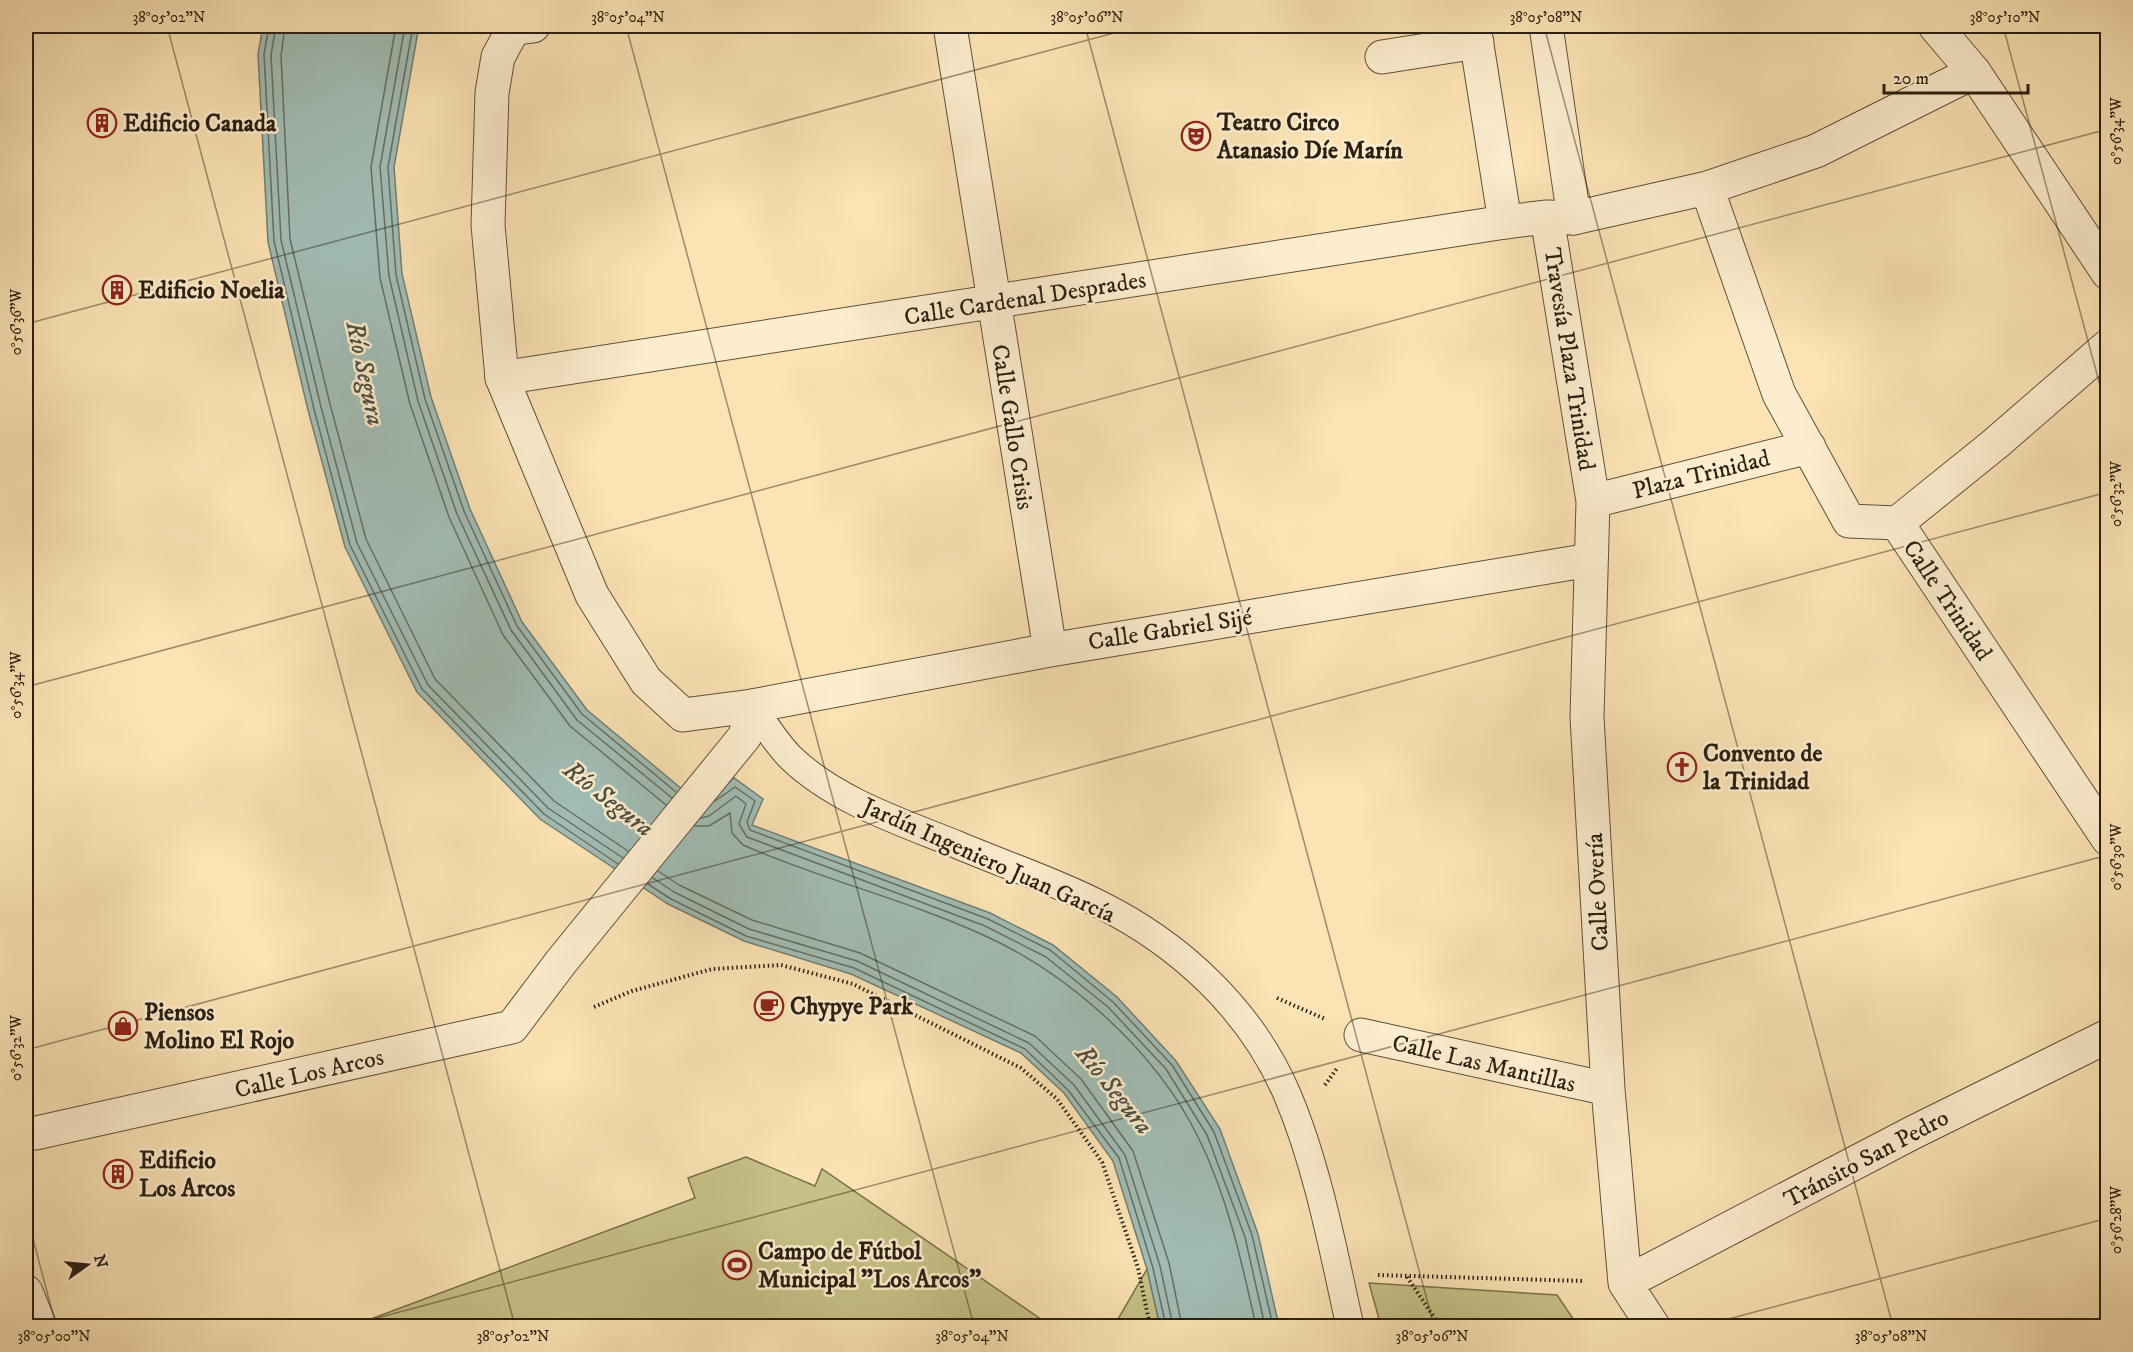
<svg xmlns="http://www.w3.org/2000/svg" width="2133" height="1352" font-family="'IM FELL DW Pica',serif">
<rect width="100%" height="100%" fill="#fbe3b4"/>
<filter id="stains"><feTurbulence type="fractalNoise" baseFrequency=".00333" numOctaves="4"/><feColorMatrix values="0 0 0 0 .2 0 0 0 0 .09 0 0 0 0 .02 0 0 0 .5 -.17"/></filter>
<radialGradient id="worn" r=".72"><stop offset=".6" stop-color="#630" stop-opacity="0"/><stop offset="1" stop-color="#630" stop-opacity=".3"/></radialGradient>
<path fill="#c6c187" stroke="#78704c" stroke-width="1.5" d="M 746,1157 L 815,1186 L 822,1169 L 1051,1326 L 352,1326 L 695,1198 L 688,1178 Z
M 1147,1269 L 1160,1326 L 1114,1326 Z
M 1369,1283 L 1557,1295 L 1578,1326 L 1381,1326 Z"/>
<path fill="#a1bdb5" stroke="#717e74" stroke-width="1.5" d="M 263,26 L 419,26 L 394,167 L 402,274 L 431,397 L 470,509 L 522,622 L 587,710 L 701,805 L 734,778 L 763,799 L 752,825 L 990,913 L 1053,945 L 1117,997 L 1176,1061 L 1220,1129 L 1258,1234 L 1279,1326 L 1160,1326 L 1147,1269 L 1113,1161 L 1064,1093 L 1021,1053 L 851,974 L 744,941 L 668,904 L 540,819 L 417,692 L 345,547 L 308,410 L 268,242 L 258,54 Z"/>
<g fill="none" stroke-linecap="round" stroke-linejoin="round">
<path stroke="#666e64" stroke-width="1.5" d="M 269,26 L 264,54 L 274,241 L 314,409 L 350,545 L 422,689 L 544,814 L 618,864
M 276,26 L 271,55 L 281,240 L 321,407 L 357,543 L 428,685 L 548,808 L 623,858
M 285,26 L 281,56 L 290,239 L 330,404 L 366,539 L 435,679 L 554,801 L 628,851
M 396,26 L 371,167 L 380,278 L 410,404 L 449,517 L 503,635 L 570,726 L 666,805
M 405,26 L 380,167 L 389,276 L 418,401 L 457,514 L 511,630 L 577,720 L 672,798
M 413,26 L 388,167 L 396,275 L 425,399 L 464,511 L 517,626 L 582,714 L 676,792
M 715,801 L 735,787 L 755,801 L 747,822 L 750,830 L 988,919 L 1050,950 L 1113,1002 L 1172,1065 L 1214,1132 L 1252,1235 L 1273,1326
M 701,818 L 709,816 L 736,796 L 746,804 L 739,824 L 747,837 L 985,926 L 1046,957 L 1108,1007 L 1166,1069 L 1207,1135 L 1245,1237 L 1265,1326
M 695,826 L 709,826 L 730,813 L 732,833 L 743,845 C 820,879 904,899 981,934 C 1069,973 1157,1052 1199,1139 C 1228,1198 1242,1263 1256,1326
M 658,871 L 679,885 L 752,920 L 860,953 L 1035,1036 L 1081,1079 L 1133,1151 L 1169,1263 L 1182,1326
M 653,878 L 674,892 L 749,929 L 857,961 L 1029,1043 L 1074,1085 L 1125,1155 L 1160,1266 L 1173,1326
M 648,884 L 671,899 L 746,936 L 854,968 L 1025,1049 L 1068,1090 L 1119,1158 L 1153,1268 L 1166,1326"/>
<g stroke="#5e503a" stroke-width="29">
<path id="service" d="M 752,706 C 764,723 776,743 791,758 C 836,801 901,822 958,845 C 1005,865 1054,881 1099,904 C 1180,944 1251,1010 1287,1094 C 1318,1167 1333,1250 1350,1326"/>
</g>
<g stroke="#5e503a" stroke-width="35">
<path id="pedestrian" d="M 515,26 L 498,57 L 492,93 L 488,225 L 502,378 L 592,595 L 646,681 L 683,715 L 752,706
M 1474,26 L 1505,222
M 1546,26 L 1574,218
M 1382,57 L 1477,42"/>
</g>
<g stroke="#5e503a" stroke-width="35">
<path id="minor" d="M 950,26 L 1050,650
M 518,28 L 533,26
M 1707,188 L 1779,394 L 1849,521 L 1897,523
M 1547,217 L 1593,501 L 1587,717 L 1608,1089 L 1625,1283 L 1653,1326
M 502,378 L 1505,222 L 1547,217 L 1574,218 L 1707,188 L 1816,151 L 1974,72
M 1593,501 L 1809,447
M 1897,523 L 2108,839
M 1897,523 L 1995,444 L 2108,346
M 1361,1035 L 1608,1089
M 26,1133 L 36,1133 L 512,1027 L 561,962 L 745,736 L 752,706 L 1050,650 L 1590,560
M 1625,1283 L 1912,1133 L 2108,1036
M 26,1292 L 40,1326"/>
</g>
<g stroke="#5e503a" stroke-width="35">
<path id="tertiary" d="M 1935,26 L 1974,72 L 2108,273"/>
</g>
<path stroke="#2a1f12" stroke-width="4" stroke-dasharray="1.5 3" stroke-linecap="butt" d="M 1277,998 L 1325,1019
M 594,1007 L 632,991 L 712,969 L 781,965 L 853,984 L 1021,1068 L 1057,1099 L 1102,1162 L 1138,1268 L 1150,1326
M 1325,1085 L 1338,1067
M 1378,1275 L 1583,1281
M 1407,1277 L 1440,1326"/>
<use href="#service" stroke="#fcedce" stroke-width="27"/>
<use href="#pedestrian" stroke="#fcedce" stroke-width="33"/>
<use href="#minor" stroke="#fcedce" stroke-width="33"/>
<use href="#tertiary" stroke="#fcedce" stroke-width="33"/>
</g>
<path fill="none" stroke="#2a1f12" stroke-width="1.5" stroke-opacity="0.45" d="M 167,26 L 515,1326M 626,26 L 974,1326M 1085,26 L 1434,1326M 1544,26 L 1893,1326M 2003,26 L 2108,415M 26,324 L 1140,26M 26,687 L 2108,129M 26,1050 L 2108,492M 26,1212 L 56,1326M 347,1326 L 2108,855M 1702,1326 L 2108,1218"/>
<defs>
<g id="building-ring" transform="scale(1.5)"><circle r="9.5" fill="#fcedce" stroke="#8f2418" stroke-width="1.5"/><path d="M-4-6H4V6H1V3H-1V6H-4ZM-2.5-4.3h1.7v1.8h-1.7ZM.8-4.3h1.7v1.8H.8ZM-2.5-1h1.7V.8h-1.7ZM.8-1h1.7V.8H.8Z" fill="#8f2418"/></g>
<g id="theatre-ring" transform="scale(1.5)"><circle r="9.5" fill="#fcedce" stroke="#8f2418" stroke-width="1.5"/><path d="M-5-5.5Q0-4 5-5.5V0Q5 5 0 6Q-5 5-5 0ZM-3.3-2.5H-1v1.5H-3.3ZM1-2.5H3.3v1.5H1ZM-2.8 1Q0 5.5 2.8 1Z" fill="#8f2418"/></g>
<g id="church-ring" transform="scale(1.5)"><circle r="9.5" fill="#fcedce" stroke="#8f2418" stroke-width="1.5"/><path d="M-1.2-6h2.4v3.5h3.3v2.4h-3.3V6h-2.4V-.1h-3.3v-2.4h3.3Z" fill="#8f2418"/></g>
<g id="cafe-ring" transform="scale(1.5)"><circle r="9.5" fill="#fcedce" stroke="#8f2418" stroke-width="1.5"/><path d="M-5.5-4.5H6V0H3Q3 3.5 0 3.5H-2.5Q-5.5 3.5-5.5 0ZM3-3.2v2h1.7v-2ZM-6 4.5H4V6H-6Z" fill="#8f2418"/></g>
<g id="shop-ring" transform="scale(1.5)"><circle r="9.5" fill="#fcedce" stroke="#8f2418" stroke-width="1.5"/><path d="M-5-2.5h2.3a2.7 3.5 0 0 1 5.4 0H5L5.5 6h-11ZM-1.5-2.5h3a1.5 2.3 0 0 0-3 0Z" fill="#8f2418"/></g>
<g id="stadium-ring" transform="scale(1.5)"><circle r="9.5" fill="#fcedce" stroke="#8f2418" stroke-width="1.5"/><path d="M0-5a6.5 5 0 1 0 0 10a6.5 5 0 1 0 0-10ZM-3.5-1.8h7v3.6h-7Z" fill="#8f2418"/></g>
</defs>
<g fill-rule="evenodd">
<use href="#building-ring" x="102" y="123"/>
<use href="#theatre-ring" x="1196" y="136"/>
<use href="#building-ring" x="117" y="290"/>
<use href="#church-ring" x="1682" y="767"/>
<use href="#cafe-ring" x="769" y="1006"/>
<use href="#shop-ring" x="123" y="1026"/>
<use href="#building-ring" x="118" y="1174"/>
<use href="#stadium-ring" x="737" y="1265"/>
</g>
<g text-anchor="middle" stroke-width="5" stroke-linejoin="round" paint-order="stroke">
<g font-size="24" font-weight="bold" fill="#2a1f12" stroke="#fcedce" text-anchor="start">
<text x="1217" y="130">Teatro Circo<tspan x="1217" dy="28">Atanasio Díe Marín</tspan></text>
<text x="123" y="131">Edificio Canada</text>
<text x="138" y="298">Edificio Noelia</text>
<text x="1703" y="761">Convento de<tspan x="1703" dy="28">la Trinidad</tspan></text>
<text x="790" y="1014">Chypye Park</text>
<text x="144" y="1020">Piensos<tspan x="144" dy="28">Molino El Rojo</tspan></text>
<text x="139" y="1168">Edificio<tspan x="139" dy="28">Los Arcos</tspan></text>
<text x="758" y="1259">Campo de Fútbol<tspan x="758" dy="28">Municipal "Los Arcos"</tspan></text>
</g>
<g font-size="24" fill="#2a1f12" stroke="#fcedce">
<text transform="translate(1025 298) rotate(-9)" y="8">Calle Cardenal Desprades</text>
<text transform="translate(1570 359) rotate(81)" y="8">Travesía Plaza Trinidad</text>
<text transform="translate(1013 427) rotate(81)" y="8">Calle Gallo Crisis</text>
<text transform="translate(1701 474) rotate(-14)" y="8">Plaza Trinidad</text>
<text transform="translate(1948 600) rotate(56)" y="8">Calle Trinidad</text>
<text transform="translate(1170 629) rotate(-9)" y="8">Calle Gabriel Sijé</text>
<text transform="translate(989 860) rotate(24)" y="8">Jardín Ingeniero Juan García</text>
<text transform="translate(1597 892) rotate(-93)" y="8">Calle Overía</text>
<text transform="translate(1484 1063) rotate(13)" y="8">Calle Las Mantillas</text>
<text transform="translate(309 1073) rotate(-13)" y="8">Calle Los Arcos</text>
<text transform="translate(1866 1158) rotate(-28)" y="8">Tránsito San Pedro</text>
</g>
<g font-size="26" font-style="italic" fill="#4e4e43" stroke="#fcedce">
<text transform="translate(366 373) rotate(78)" y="9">Río Segura</text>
<text transform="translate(609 798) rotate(38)" y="9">Río Segura</text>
<text transform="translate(1115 1089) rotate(51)" y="9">Río Segura</text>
</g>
</g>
<rect width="2133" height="1352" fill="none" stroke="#fbe3b4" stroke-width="66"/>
<g transform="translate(87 1265) rotate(75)" stroke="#fcedce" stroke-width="4.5" paint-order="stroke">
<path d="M0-4.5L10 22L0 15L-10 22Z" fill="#2a1f12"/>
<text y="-9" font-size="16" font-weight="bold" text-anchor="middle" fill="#2a1f12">N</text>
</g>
<path d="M1884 84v9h144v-9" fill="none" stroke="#2a1f12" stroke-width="3"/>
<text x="1893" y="84" font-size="18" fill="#2a1f12" stroke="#fcedce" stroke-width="4.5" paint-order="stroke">20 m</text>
<rect x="33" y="33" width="2067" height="1286" fill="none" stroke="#2a1f12" stroke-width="2"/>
<g font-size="15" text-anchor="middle" fill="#2a1f12">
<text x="169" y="22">38°05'02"N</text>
<text x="628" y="22">38°05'04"N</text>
<text x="1087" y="22">38°05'06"N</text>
<text x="1546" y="22">38°05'08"N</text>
<text x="2005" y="22">38°05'10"N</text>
<text transform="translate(2116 131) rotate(-90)" y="5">0°56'34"W</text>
<text transform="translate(16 322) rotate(-90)" y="5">0°56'36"W</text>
<text transform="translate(2116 494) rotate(-90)" y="5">0°56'32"W</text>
<text transform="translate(16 685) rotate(-90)" y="5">0°56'34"W</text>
<text transform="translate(2116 857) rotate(-90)" y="5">0°56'30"W</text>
<text transform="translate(16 1048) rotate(-90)" y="5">0°56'32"W</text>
<text transform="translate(2116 1220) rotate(-90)" y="5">0°56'28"W</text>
<text x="54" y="1341">38°05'00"N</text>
<text x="513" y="1341">38°05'02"N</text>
<text x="972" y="1341">38°05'04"N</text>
<text x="1432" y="1341">38°05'06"N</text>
<text x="1891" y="1341">38°05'08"N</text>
</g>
<rect width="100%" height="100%" filter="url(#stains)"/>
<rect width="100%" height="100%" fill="url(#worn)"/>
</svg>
